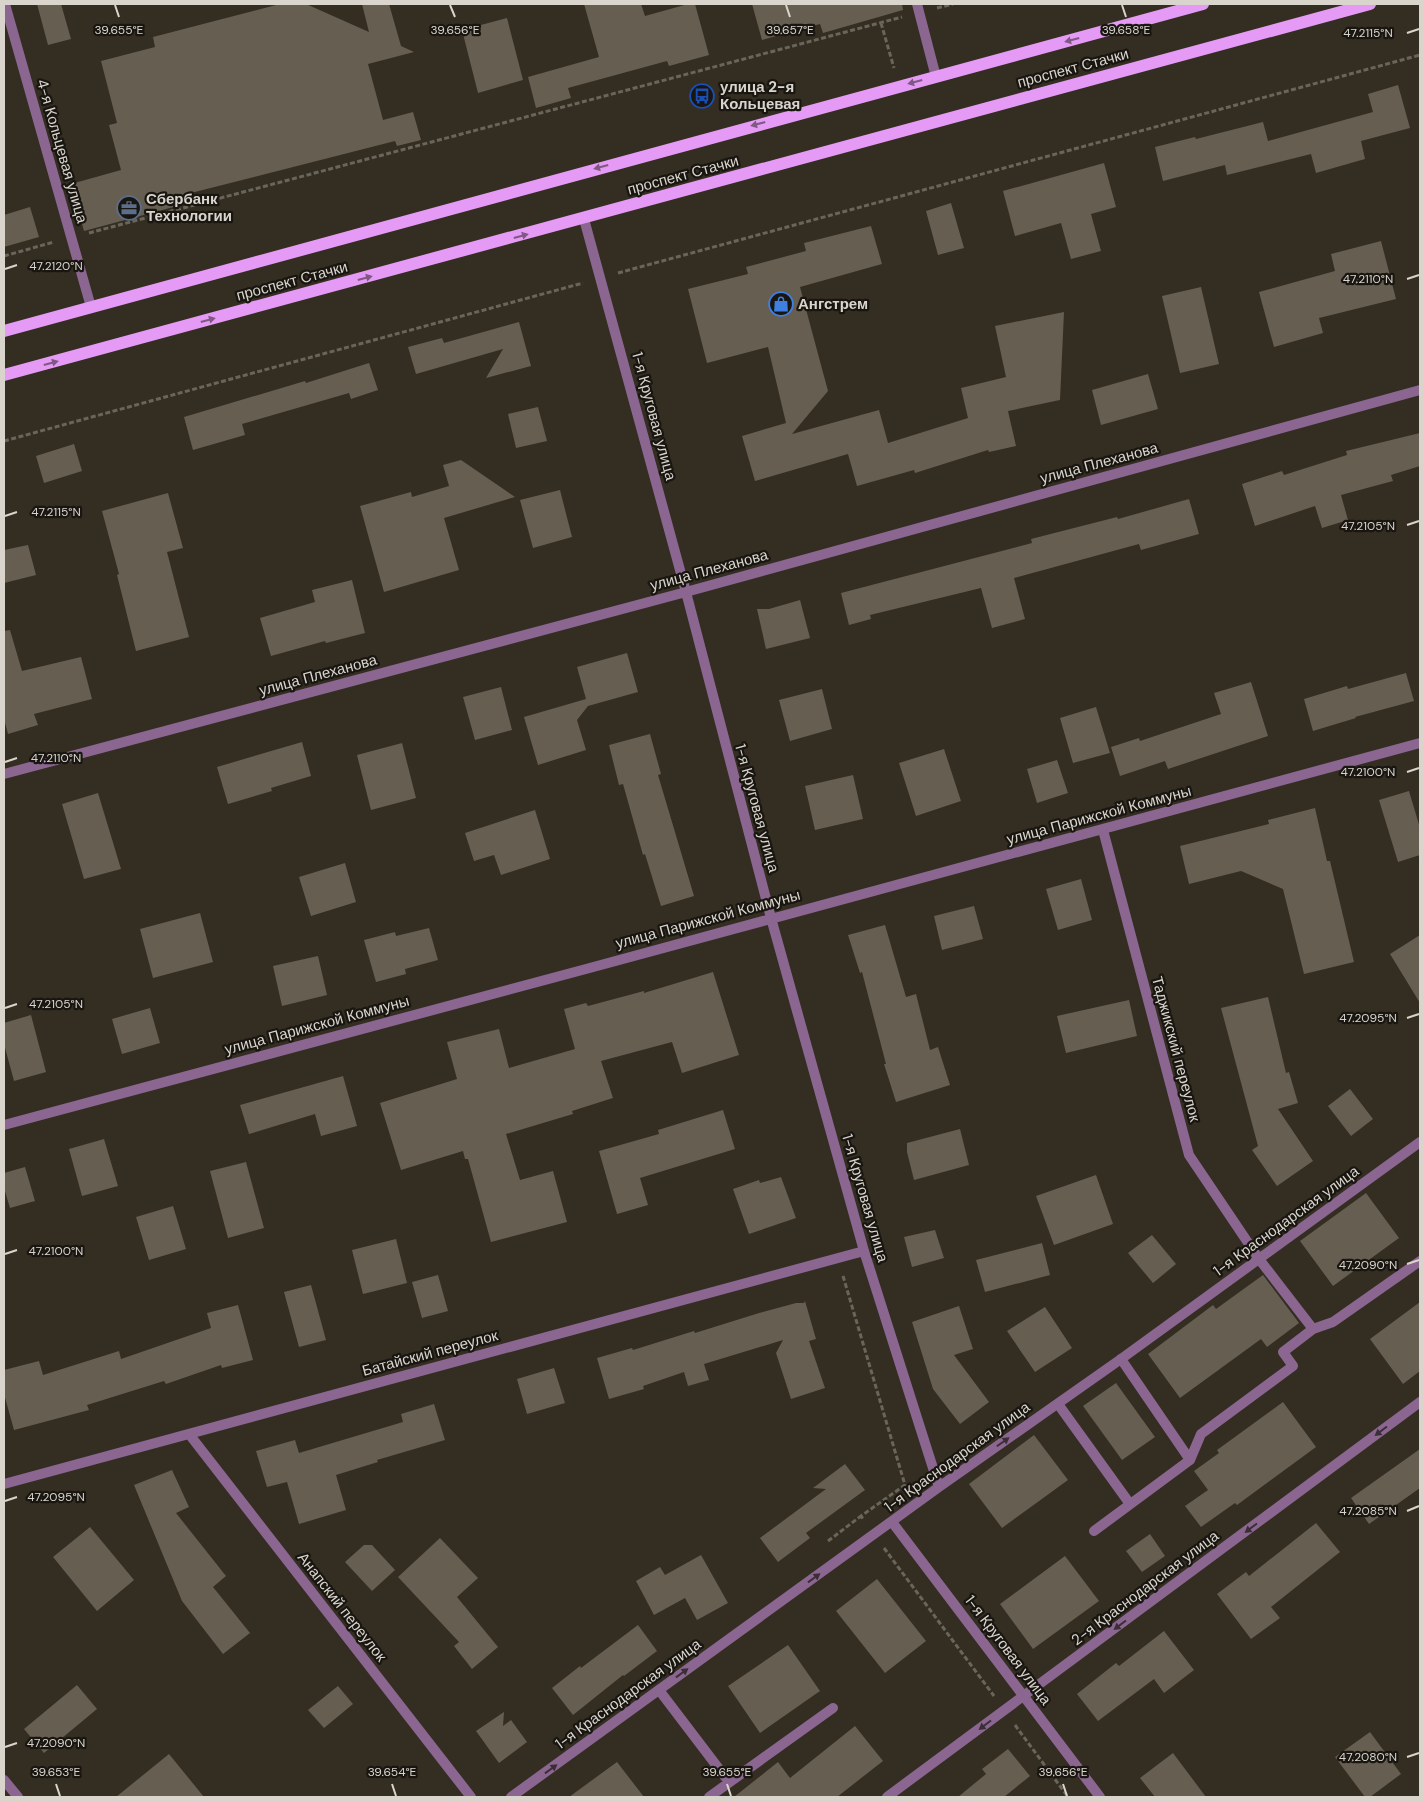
<svg xmlns="http://www.w3.org/2000/svg" width="1424" height="1801" font-family="'DM Sans',sans-serif">
<rect width="100%" height="100%" fill="#342d22"/>
<path fill="#665e51" d="M 37,4 L 61,4 L 71,39 L 48,45 Z
M 280,4 L 306,4 L 369,32 L 362,4 L 389,4 L 401,46 L 414,52 L 368,64 L 383,120 L 413,112 L 421,140 L 397,146 L 395,141 L 179,196 L 181,205 L 84,231 L 71,184 L 121,170 L 109,125 L 117,123 L 101,61 L 155,47 L 153,37 Z
M 584,4 L 641,4 L 645,16 L 688,4 L 695,4 L 709,55 L 669,66 L 667,61 L 568,88 L 571,98 L 536,108 L 528,77 L 599,57 Z
M 752,4 L 902,4 L 903,10 L 823,33 L 820,24 L 762,40 Z
M 507,18 L 523,80 L 478,93 L 462,30 Z
M 1398,85 L 1410,128 L 1361,141 L 1365,159 L 1316,173 L 1311,154 L 1227,175 L 1225,165 L 1163,181 L 1155,147 L 1195,137 L 1196,139 L 1263,122 L 1268,141 L 1373,112 L 1368,94 Z
M 1104,163 L 1116,207 L 1091,214 L 1101,251 L 1071,259 L 1061,223 L 1015,236 L 1003,191 Z
M 951,203 L 964,248 L 938,255 L 926,211 Z
M 30,207 L 39,237 L 4,247 L 4,215 Z
M 871,226 L 882,264 L 800,287 L 828,391 L 792,434 L 879,410 L 888,443 L 968,418 L 961,388 L 1006,377 L 995,326 L 1064,312 L 1060,400 L 1008,411 L 1016,446 L 989,452 L 988,450 L 915,473 L 914,470 L 857,486 L 848,454 L 755,481 L 742,436 L 786,423 L 768,347 L 707,363 L 688,289 L 748,274 L 746,267 L 806,251 L 804,243 Z
M 1381,241 L 1396,299 L 1319,318 L 1323,333 L 1274,347 L 1259,292 L 1335,271 L 1331,254 Z
M 1201,287 L 1219,364 L 1180,373 L 1162,296 Z
M 519,322 L 531,366 L 486,378 L 503,349 L 416,374 L 408,347 L 442,338 L 444,343 Z
M 369,363 L 378,390 L 351,399 L 349,393 L 242,424 L 245,435 L 193,450 L 184,417 L 305,381 L 306,383 Z
M 1148,374 L 1158,409 L 1101,425 L 1092,390 Z
M 538,407 L 547,441 L 516,448 L 508,414 Z
M 1420,433 L 1420,466 L 1391,475 L 1393,481 L 1341,495 L 1348,520 L 1322,528 L 1315,506 L 1255,526 L 1242,484 L 1282,471 L 1284,475 L 1347,455 L 1346,451 Z
M 74,444 L 82,471 L 44,483 L 36,456 Z
M 461,460 L 515,497 L 444,518 L 459,570 L 384,592 L 360,506 L 411,492 L 412,497 L 449,486 L 443,465 Z
M 560,490 L 572,537 L 533,548 L 520,500 Z
M 168,493 L 183,548 L 167,552 L 189,637 L 136,651 L 117,575 L 119,574 L 102,511 Z
M 1189,499 L 1199,534 L 1141,550 L 1139,544 L 1014,578 L 1025,619 L 992,628 L 981,588 L 870,615 L 871,619 L 849,625 L 841,593 L 1032,543 L 1031,539 L 1117,517 L 1118,519 Z
M 28,545 L 36,575 L 4,583 L 4,550 Z
M 352,580 L 365,633 L 326,643 L 325,641 L 271,656 L 260,618 L 315,602 L 312,590 Z
M 800,600 L 810,638 L 766,649 L 757,609 L 769,609 Z
M 10,630 L 22,671 L 81,657 L 92,699 L 34,714 L 38,725 L 8,734 L 4,719 L 4,631 Z
M 627,653 L 638,692 L 588,706 L 577,720 L 586,750 L 538,765 L 524,717 L 586,699 L 577,667 Z
M 1406,673 L 1414,701 L 1355,717 L 1356,718 L 1313,731 L 1304,699 L 1347,686 L 1348,689 Z
M 1251,682 L 1268,736 L 1168,769 L 1165,761 L 1120,776 L 1111,747 L 1139,738 L 1140,741 L 1221,714 L 1214,693 Z
M 501,687 L 512,730 L 475,740 L 463,697 Z
M 822,689 L 832,729 L 790,741 L 779,700 Z
M 1096,707 L 1110,753 L 1073,763 L 1060,718 Z
M 650,734 L 661,774 L 658,775 L 694,896 L 661,906 L 645,854 L 643,855 L 623,784 L 619,785 L 609,745 Z
M 302,742 L 311,776 L 271,788 L 272,791 L 228,804 L 217,767 Z
M 402,743 L 416,798 L 371,810 L 357,755 Z
M 944,749 L 961,801 L 916,816 L 899,763 Z
M 1057,760 L 1068,793 L 1037,803 L 1027,769 Z
M 853,775 L 863,819 L 815,830 L 805,786 Z
M 1409,791 L 1420,828 L 1420,855 L 1398,862 L 1379,800 Z
M 98,793 L 121,869 L 84,879 L 62,804 Z
M 1315,808 L 1327,861 L 1330,861 L 1354,962 L 1304,974 L 1283,889 L 1241,871 L 1189,884 L 1180,846 L 1269,824 L 1268,820 Z
M 535,810 L 550,859 L 501,875 L 494,855 L 474,861 L 465,833 Z
M 345,863 L 356,902 L 311,916 L 299,877 Z
M 1081,879 L 1092,920 L 1058,930 L 1046,889 Z
M 974,906 L 983,939 L 942,950 L 934,916 Z
M 200,913 L 213,962 L 153,978 L 140,929 Z
M 885,925 L 906,997 L 916,994 L 930,1050 L 938,1047 L 950,1085 L 896,1102 L 884,1064 L 886,1064 L 862,972 L 860,973 L 848,935 Z
M 429,928 L 438,960 L 405,969 L 406,974 L 376,982 L 364,940 L 395,932 L 396,936 Z
M 1420,935 L 1420,1003 L 1390,954 Z
M 318,956 L 327,995 L 282,1006 L 273,966 Z
M 713,972 L 739,1055 L 682,1073 L 672,1042 L 601,1061 L 613,1098 L 572,1111 L 573,1114 L 506,1134 L 520,1180 L 553,1171 L 567,1222 L 491,1242 L 468,1159 L 465,1159 L 463,1151 L 401,1170 L 380,1103 L 457,1079 L 447,1042 L 499,1029 L 509,1068 L 575,1049 L 564,1009 L 586,1003 L 588,1006 L 644,991 L 644,993 Z
M 1268,997 L 1286,1073 L 1289,1072 L 1298,1103 L 1278,1109 L 1313,1161 L 1277,1186 L 1252,1150 L 1258,1146 L 1221,1008 Z
M 1129,1000 L 1137,1036 L 1066,1053 L 1057,1016 Z
M 150,1008 L 160,1043 L 122,1054 L 112,1019 Z
M 31,1015 L 46,1072 L 14,1081 L 4,1044 L 4,1023 Z
M 343,1076 L 357,1126 L 321,1136 L 315,1114 L 249,1134 L 240,1105 Z
M 1350,1089 L 1373,1119 L 1351,1136 L 1328,1106 Z
M 723,1110 L 735,1149 L 640,1178 L 648,1205 L 617,1214 L 599,1151 L 659,1134 L 658,1130 Z
M 960,1129 L 969,1165 L 914,1180 L 907,1152 L 907,1143 Z
M 104,1139 L 118,1186 L 82,1196 L 69,1149 Z
M 246,1162 L 264,1228 L 228,1238 L 210,1171 Z
M 25,1167 L 35,1201 L 10,1208 L 4,1188 L 4,1173 Z
M 1096,1175 L 1113,1224 L 1054,1245 L 1036,1196 Z
M 781,1177 L 796,1218 L 749,1234 L 733,1189 L 759,1180 L 760,1183 Z
M 1366,1193 L 1399,1238 L 1333,1286 L 1300,1241 Z
M 173,1206 L 186,1249 L 149,1260 L 136,1217 Z
M 935,1230 L 944,1258 L 912,1267 L 904,1237 Z
M 1152,1235 L 1176,1264 L 1153,1283 L 1128,1253 Z
M 396,1239 L 407,1283 L 363,1294 L 352,1250 Z
M 1042,1243 L 1050,1275 L 985,1292 L 976,1260 Z
M 438,1275 L 448,1311 L 422,1318 L 412,1282 Z
M 1263,1275 L 1299,1323 L 1267,1347 L 1261,1339 L 1180,1398 L 1148,1354 L 1213,1305 L 1216,1309 Z
M 311,1285 L 326,1340 L 299,1347 L 284,1292 Z
M 805,1301 L 816,1339 L 809,1341 L 825,1388 L 791,1399 L 776,1353 L 783,1340 L 704,1364 L 709,1380 L 688,1386 L 684,1372 L 643,1386 L 644,1389 L 609,1399 L 597,1358 L 632,1348 L 633,1350 L 694,1331 L 695,1333 L 759,1313 L 796,1303 L 804,1303 Z
M 1420,1302 L 1420,1371 L 1403,1384 L 1370,1339 Z
M 238,1305 L 253,1360 L 222,1368 L 221,1365 L 166,1384 L 164,1381 L 87,1405 L 89,1410 L 14,1430 L 4,1394 L 4,1370 L 39,1361 L 43,1375 L 119,1351 L 121,1359 L 211,1328 L 207,1313 Z
M 959,1306 L 973,1349 L 954,1355 L 989,1402 L 960,1424 L 933,1389 L 912,1322 Z
M 1045,1307 L 1072,1348 L 1035,1372 L 1007,1331 Z
M 554,1368 L 565,1403 L 527,1414 L 517,1379 Z
M 1116,1383 L 1155,1437 L 1122,1460 L 1083,1406 Z
M 1283,1402 L 1316,1447 L 1237,1505 L 1235,1503 L 1201,1527 L 1185,1506 L 1208,1490 L 1194,1471 L 1219,1453 L 1217,1450 Z
M 434,1404 L 445,1440 L 377,1460 L 378,1462 L 336,1475 L 346,1510 L 299,1524 L 287,1482 L 267,1487 L 256,1451 L 295,1440 L 299,1453 L 403,1422 L 401,1414 Z
M 1034,1435 L 1068,1480 L 1002,1528 L 969,1484 Z
M 1420,1449 L 1420,1488 L 1369,1524 L 1351,1498 Z
M 845,1464 L 865,1490 L 806,1533 L 810,1538 L 778,1562 L 760,1538 L 826,1489 L 813,1488 Z
M 172,1470 L 189,1507 L 176,1513 L 226,1576 L 213,1587 L 250,1633 L 223,1654 L 182,1601 L 134,1485 Z
M 1316,1523 L 1340,1552 L 1271,1607 L 1280,1618 L 1251,1639 L 1217,1594 L 1246,1572 L 1249,1576 Z
M 90,1527 L 134,1580 L 97,1611 L 53,1557 Z
M 1150,1534 L 1165,1556 L 1142,1572 L 1126,1551 Z
M 440,1538 L 478,1578 L 457,1597 L 498,1647 L 472,1669 L 454,1646 L 459,1642 L 398,1577 Z
M 364,1545 L 372,1545 L 395,1570 L 372,1591 L 345,1562 Z
M 701,1555 L 728,1603 L 697,1620 L 685,1598 L 654,1615 L 636,1581 L 660,1567 L 665,1575 Z
M 1065,1556 L 1099,1601 L 1033,1649 L 1000,1604 Z
M 877,1579 L 926,1641 L 885,1673 L 836,1611 Z
M 638,1625 L 657,1651 L 624,1676 L 623,1675 L 573,1715 L 552,1688 L 580,1666 L 581,1668 Z
M 1164,1631 L 1194,1670 L 1164,1693 L 1154,1679 L 1098,1721 L 1077,1694 L 1116,1663 L 1119,1666 Z
M 788,1645 L 820,1691 L 760,1733 L 728,1686 Z
M 77,1685 L 97,1709 L 44,1753 L 24,1729 Z
M 338,1686 L 353,1704 L 324,1728 L 308,1710 Z
M 504,1712 L 503,1726 L 511,1720 L 527,1742 L 499,1763 L 476,1731 Z
M 855,1726 L 883,1761 L 837,1797 L 734,1797 L 778,1762 L 790,1778 Z
M 1370,1732 L 1401,1774 L 1370,1797 L 1365,1797 L 1335,1757 Z
M 1008,1749 L 1030,1776 L 1004,1797 L 958,1797 L 986,1774 L 982,1769 Z
M 1173,1753 L 1206,1797 L 1155,1797 L 1140,1778 Z
M 169,1754 L 204,1797 L 116,1797 Z
M 617,1762 L 644,1797 L 569,1797 Z"/>
<g fill="none" stroke-linecap="round" stroke-linejoin="round">
<path stroke="#6a645a" stroke-width="3" stroke-dasharray="5 2.5" stroke-linecap="butt" d="M 937,8 L 953,4
M 881,23 L 894,68
M 89,233 L 902,17
M 4,256 L 54,242
M 618,273 L 1420,55
M 4,441 L 583,283
M 843,1276 L 905,1485 L 861,1516 L 863,1519
M 828,1541 L 861,1516
M 884,1548 L 994,1696
M 1015,1725 L 1068,1797"/>
<path stroke="#8a6691" stroke-width="10" d="M 1259,1259 L 1313,1329 L 1333,1322 L 1420,1261
M 1121,1359 L 1190,1460
M 1058,1404 L 1130,1504
M 1094,1531 L 1190,1460 L 1201,1434 L 1293,1366 L 1283,1352 L 1313,1329
M 659,1690 L 729,1782
M 709,1797 L 833,1708"/>
<path stroke="#8a6691" stroke-width="10" d="M 5,4 L 91,307
M 917,4 L 936,77
M 584,219 L 686,592 L 771,918 L 864,1251 L 939,1487
M 4,774 L 686,592 L 1420,390
M 1103,830 L 1189,1155 L 1259,1259
M 4,1125 C 476,998 949,873 1420,743
M 189,1434 L 471,1797
M 4,1484 L 864,1251
M 892,1522 L 1100,1797
M 4,1780 L 18,1797
M 511,1797 L 939,1487 L 1121,1359 L 1420,1142"/>
<path stroke="#8a6691" stroke-width="10" d="M 887,1797 L 1420,1402"/>
<path stroke="#e59af5" stroke-width="12" d="M 4,331 L 1203,4
M 4,375 L 1370,4"/>
</g>
<defs><path id="oneway-solid" d="M-6-.8H1V-3.2L6.5 0L1 3.2V.8H-6Z" transform="scale(1.25)"/></defs>
<g fill="#7f5883">
<use href="#oneway-solid" transform="translate(1072 40) rotate(165)"/>
<use href="#oneway-solid" transform="translate(915 82) rotate(165)"/>
<use href="#oneway-solid" transform="translate(758 124) rotate(165)"/>
<use href="#oneway-solid" transform="translate(601 167) rotate(165)"/>
<use href="#oneway-solid" transform="translate(521 236) rotate(-15)"/>
<use href="#oneway-solid" transform="translate(365 278) rotate(-15)"/>
<use href="#oneway-solid" transform="translate(208 320) rotate(-15)"/>
<use href="#oneway-solid" transform="translate(51 363) rotate(-15)"/>
</g>
<g fill="#3b2e37">
<use href="#oneway-solid" transform="translate(1381 1431) rotate(143)"/>
<use href="#oneway-solid" transform="translate(1003 1442) rotate(-35)"/>
<use href="#oneway-solid" transform="translate(1251 1528) rotate(143)"/>
<use href="#oneway-solid" transform="translate(814 1578) rotate(-36)"/>
<use href="#oneway-solid" transform="translate(1120 1625) rotate(143)"/>
<use href="#oneway-solid" transform="translate(682 1673) rotate(-36)"/>
<use href="#oneway-solid" transform="translate(985 1725) rotate(143)"/>
<use href="#oneway-solid" transform="translate(551 1769) rotate(-36)"/>
</g>
<path fill="none" stroke="#d9d5cd" stroke-width="2" d="M 115,5 L 119,17M 450,5 L 455,17M 786,5 L 790,17M 1122,5 L 1126,17M 1407,33 L 1419,29M 5,269 L 17,265M 1407,279 L 1419,275M 5,516 L 17,512M 1407,525 L 1419,521M 5,762 L 17,758M 1407,772 L 1419,768M 5,1008 L 17,1004M 1407,1018 L 1419,1014M 5,1254 L 17,1250M 1407,1264 L 1419,1260M 5,1501 L 17,1497M 1407,1511 L 1419,1506M 5,1747 L 17,1743M 1407,1757 L 1419,1753M 56,1784 L 60,1796M 392,1784 L 396,1796M 727,1784 L 731,1796M 1063,1784 L 1067,1796"/>
<defs>
<g id="bus-ring" transform="scale(1.25)"><circle r="9.5" fill="#191611" stroke="#1a4fb4" stroke-width="1.5"/><path d="M-5-6H5V4H4V6H2V4H-2V6H-4V4H-5ZM-3.5-4V0h7V-4ZM-3.5 1.2v1.5H-2V1.2ZM2 1.2v1.5H3.5V1.2Z" fill="#1a4fb4"/></g>
<g id="office-ring" transform="scale(1.25)"><circle r="9.5" fill="#191611" stroke="#5c6f8a" stroke-width="1.5"/><path d="M-6-3h4V-5.5h4V-3h4V5H-6ZM-1-4.5V-3h2v-1.5ZM-6 0V1H6V0Z" fill="#5c6f8a"/></g>
<g id="shop-ring" transform="scale(1.25)"><circle r="9.5" fill="#191611" stroke="#3f7fe0" stroke-width="1.5"/><path d="M-5-2.5h2.3a2.7 3.5 0 0 1 5.4 0H5L5.5 6h-11ZM-1.5-2.5h3a1.5 2.3 0 0 0-3 0Z" fill="#3f7fe0"/></g>
</defs>
<g fill-rule="evenodd">
<use href="#bus-ring" x="702" y="96"/>
<use href="#office-ring" x="129" y="208"/>
<use href="#shop-ring" x="781" y="304"/>
</g>
<g text-anchor="middle" stroke-width="4.5" stroke-linejoin="round" paint-order="stroke">
<g font-size="15" fill="#d9d5cd" stroke="#191611">
<text transform="translate(1073 68) rotate(-15)" y="5">проспект Стачки</text>
<text transform="translate(62 151) rotate(74)" y="5">4-я Кольцевая улица</text>
<text transform="translate(683 175) rotate(-15)" y="5">проспект Стачки</text>
<text transform="translate(292 281) rotate(-15)" y="5">проспект Стачки</text>
<text transform="translate(654 416) rotate(75)" y="5">1-я Круговая улица</text>
<text transform="translate(1099 463) rotate(-15)" y="5">улица Плеханова</text>
<text transform="translate(709 570) rotate(-15)" y="5">улица Плеханова</text>
<text transform="translate(318 675) rotate(-15)" y="5">улица Плеханова</text>
<text transform="translate(757 808) rotate(75)" y="5">1-я Круговая улица</text>
<text transform="translate(1099 815) rotate(-15)" y="5">улица Парижской Коммуны</text>
<text transform="translate(708 919) rotate(-15)" y="5">улица Парижской Коммуны</text>
<text transform="translate(317 1025) rotate(-15)" y="5">улица Парижской Коммуны</text>
<text transform="translate(1176 1049) rotate(75)" y="5">Таджикский переулок</text>
<text transform="translate(865 1198) rotate(74)" y="5">1-я Круговая улица</text>
<text transform="translate(1286 1221) rotate(-36)" y="5">1-я Краснодарская улица</text>
<text transform="translate(430 1353) rotate(-15)" y="5">Батайский переулок</text>
<text transform="translate(957 1457) rotate(-36)" y="5">1-я Краснодарская улица</text>
<text transform="translate(1145 1588) rotate(-37)" y="5">2-я Краснодарская улица</text>
<text transform="translate(342 1607) rotate(52)" y="5">Анапский переулок</text>
<text transform="translate(1008 1650) rotate(53)" y="5">1-я Круговая улица</text>
<text transform="translate(628 1694) rotate(-36)" y="5">1-я Краснодарская улица</text>
</g>
<g font-size="15" font-weight="bold" fill="#d9d5cd" stroke="#191611" text-anchor="start">
<text x="720" y="92">улица 2-я<tspan x="720" dy="17">Кольцевая</tspan></text>
<text x="146" y="204">Сбербанк<tspan x="146" dy="17">Технологии</tspan></text>
<text x="798" y="309">Ангстрем</text>
</g>
</g>
<g font-size="12" text-anchor="middle" fill="#d9d5cd" stroke="#191611" stroke-width="4.5" stroke-linejoin="round" paint-order="stroke">
<text x="119" y="34">39.655°E</text>
<text x="455" y="34">39.656°E</text>
<text x="790" y="34">39.657°E</text>
<text x="1126" y="34">39.658°E</text>
<text x="1368" y="37">47.2115°N</text>
<text x="56" y="270">47.2120°N</text>
<text x="1368" y="283">47.2110°N</text>
<text x="56" y="516">47.2115°N</text>
<text x="1368" y="530">47.2105°N</text>
<text x="56" y="762">47.2110°N</text>
<text x="1368" y="776">47.2100°N</text>
<text x="56" y="1008">47.2105°N</text>
<text x="1368" y="1022">47.2095°N</text>
<text x="56" y="1255">47.2100°N</text>
<text x="1368" y="1269">47.2090°N</text>
<text x="56" y="1501">47.2095°N</text>
<text x="1368" y="1515">47.2085°N</text>
<text x="56" y="1747">47.2090°N</text>
<text x="1368" y="1761">47.2080°N</text>
<text x="56" y="1776">39.653°E</text>
<text x="392" y="1776">39.654°E</text>
<text x="727" y="1776">39.655°E</text>
<text x="1063" y="1776">39.656°E</text>
</g>
<rect width="1424" height="1801" fill="none" stroke="#d9d5cd" stroke-width="10"/>
</svg>
